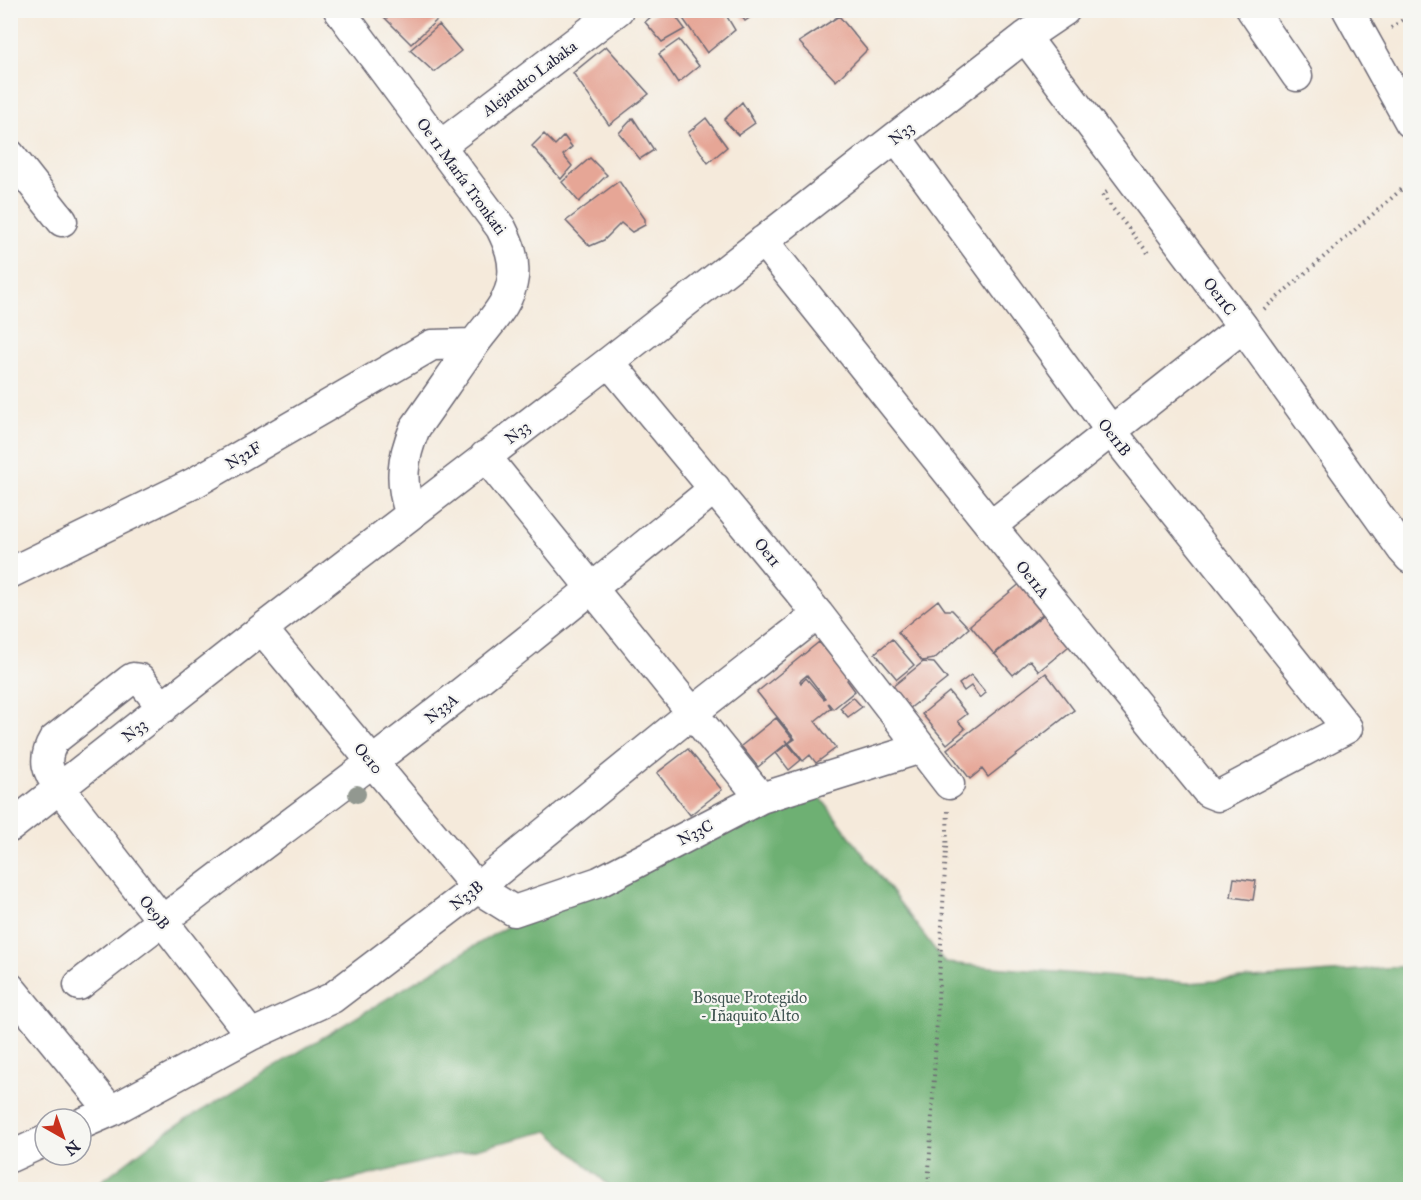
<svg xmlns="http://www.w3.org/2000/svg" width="1421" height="1200" font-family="'IM FELL Great Primer',serif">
<rect width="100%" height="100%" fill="#f6f6f2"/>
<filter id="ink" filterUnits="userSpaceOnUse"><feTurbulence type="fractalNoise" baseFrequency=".0167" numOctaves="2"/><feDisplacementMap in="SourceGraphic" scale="12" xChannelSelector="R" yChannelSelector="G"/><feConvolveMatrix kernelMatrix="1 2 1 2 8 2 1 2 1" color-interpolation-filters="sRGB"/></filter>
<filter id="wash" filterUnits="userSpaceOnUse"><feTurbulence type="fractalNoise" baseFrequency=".008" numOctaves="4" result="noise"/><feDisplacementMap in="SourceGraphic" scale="24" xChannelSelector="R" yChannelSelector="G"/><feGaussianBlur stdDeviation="1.35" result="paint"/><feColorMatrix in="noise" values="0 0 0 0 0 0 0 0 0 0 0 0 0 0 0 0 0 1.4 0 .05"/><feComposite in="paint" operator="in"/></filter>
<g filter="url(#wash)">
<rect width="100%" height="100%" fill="#f5eadb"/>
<path fill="#6eb073" stroke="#486957" stroke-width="1.5" d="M 818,794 L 945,963 L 1188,983 L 1410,966 L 1410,1189 L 613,1189 L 548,1131 L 313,1189 L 90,1190 L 166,1132 L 627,854 Z"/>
<g id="blocks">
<path fill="#e6a696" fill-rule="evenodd" d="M 377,10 L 427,10 L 437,20 L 411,44 Z
M 659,10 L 671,10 L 685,29 L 662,42 L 645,22 Z
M 677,10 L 723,10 L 735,30 L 707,53 Z
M 737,10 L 761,10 L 745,21 Z
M 839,16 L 867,50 L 836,81 L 799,42 Z
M 439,25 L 461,51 L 434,72 L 410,50 Z
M 679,40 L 699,66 L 678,83 L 659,54 Z
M 606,46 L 649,94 L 609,125 L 573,73 Z
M 742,102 L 755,123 L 738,135 L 724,120 Z
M 633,118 L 654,150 L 640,159 L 619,133 Z
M 706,118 L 727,147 L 708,163 L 688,133 Z
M 544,134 L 555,145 L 564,136 L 572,147 L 563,155 L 572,166 L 561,179 L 532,146 Z
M 590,158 L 607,175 L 579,202 L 562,182 Z
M 619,181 L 645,219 L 645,225 L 632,232 L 621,223 L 604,240 L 590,246 L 566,221 Z
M 1022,582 L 1046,611 L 994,654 L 970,625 Z
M 938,600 L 945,610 L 952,610 L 969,628 L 934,659 L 922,661 L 898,632 Z
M 1048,611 L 1074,642 L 1039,671 L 1030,660 L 1013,675 L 995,654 Z
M 892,639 L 914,665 L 897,679 L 875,653 Z
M 819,642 L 849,678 L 847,680 L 855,691 L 833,709 L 828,703 L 831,708 L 815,721 L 836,748 L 816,763 L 810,755 L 803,761 L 789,743 L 795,739 L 757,692 ZM 807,675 L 825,698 L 824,699 L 806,678 L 801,683 L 800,681 Z
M 923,662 L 934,663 L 947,679 L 909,709 L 892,687 Z
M 1046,673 L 1074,710 L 988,777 L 982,769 L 970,779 L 947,749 Z
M 971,675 L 986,693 L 980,698 L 971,686 L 964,691 L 959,684 Z
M 949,692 L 967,714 L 958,721 L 965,729 L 947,744 L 922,714 Z
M 853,697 L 862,707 L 848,717 L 840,708 Z
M 776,718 L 793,739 L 788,743 L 785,740 L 787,743 L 758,767 L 741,746 Z
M 788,744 L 801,760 L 789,770 L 776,753 Z
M 688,749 L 722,790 L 690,815 L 657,773 Z
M 1234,878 L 1256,881 L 1253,900 L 1231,897 Z"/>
</g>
</g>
<g filter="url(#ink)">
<use href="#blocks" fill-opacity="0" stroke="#6c6873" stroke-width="1.5"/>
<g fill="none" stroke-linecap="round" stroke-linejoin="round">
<g stroke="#6c6873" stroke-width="33">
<path id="minor" d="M 339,10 L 501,228 C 509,244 515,259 513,277 C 510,304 489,323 474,344 C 454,372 435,400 415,428 C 402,459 399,483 411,514
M 1252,10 L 1297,76
M 1348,10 L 1410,122
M 1025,37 L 1243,327 L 1402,549 L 1410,558
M 440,146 L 618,10
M 10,155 L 62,221
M 763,241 L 991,526 L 1208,792 L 1218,796 L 1347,728 L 1111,431 L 896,137
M 609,362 L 818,614 L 949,784
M 485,456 L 761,798
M 991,526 L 1243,327
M 10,573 L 194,483 L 432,345 L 474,344
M 262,629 L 477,888 L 514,911 L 599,882 L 761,798 L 921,748
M 163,708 L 140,679 L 133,678 L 130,680 L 54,740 C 42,760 47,771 60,789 L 251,1035
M 10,827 L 262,629 L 609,362 L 896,137 L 1025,37 L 1065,10
M 79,985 C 175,909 274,837 371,763 C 488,674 601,581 715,488
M 10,988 L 111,1111
M 81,1124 L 111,1111 L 251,1035 L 332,998 L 477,888 L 692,713 L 818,614
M 10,1157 L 45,1141"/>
</g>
<path stroke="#6c6873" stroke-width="4" stroke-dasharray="1.5 4.5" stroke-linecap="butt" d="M 1391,28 L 1410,15
M 1107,192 L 1102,195 L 1148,253 L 1151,251
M 1264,309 L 1410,182
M 928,1190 L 948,811"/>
<use href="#minor" stroke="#fff" stroke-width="30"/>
</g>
<circle fill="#929890" cx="357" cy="794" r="9"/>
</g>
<g text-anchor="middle" stroke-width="4.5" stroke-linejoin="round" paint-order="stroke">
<g font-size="16" fill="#22223b" stroke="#f6f6f2">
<text transform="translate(529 78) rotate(-37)" y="6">Alejandro Labaka</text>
<text transform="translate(901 133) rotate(-38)" y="6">N33</text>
<text transform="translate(462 176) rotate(54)" y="6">Oe 11 María Tronkati</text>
<text transform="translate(1220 296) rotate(53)" y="6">Oe11C</text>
<text transform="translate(517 432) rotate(-37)" y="6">N33</text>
<text transform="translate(1115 437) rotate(52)" y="6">Oe11B</text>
<text transform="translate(243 455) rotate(-30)" y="6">N32F</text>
<text transform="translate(768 552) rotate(51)" y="6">Oe11</text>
<text transform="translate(1033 579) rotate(51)" y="6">Oe11A</text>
<text transform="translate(441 708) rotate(-38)" y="6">N33A</text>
<text transform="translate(134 730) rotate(-38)" y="6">N33</text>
<text transform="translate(369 758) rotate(50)" y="6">Oe10</text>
<text transform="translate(695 832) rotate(-27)" y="6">N33C</text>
<text transform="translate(466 895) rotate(-38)" y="6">N33B</text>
<text transform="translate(155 912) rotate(52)" y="6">Oe9B</text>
</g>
<g font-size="16" fill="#415552" stroke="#f6f6f2">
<text x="750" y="1003">Bosque Protegido<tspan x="750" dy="18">- Iñaquito Alto</tspan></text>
</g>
</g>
<rect width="1421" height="1200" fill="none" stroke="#f6f6f2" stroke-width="36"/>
<g transform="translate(63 1137) rotate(140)"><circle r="28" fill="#f6f6f2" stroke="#a1a1a9" stroke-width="1.5"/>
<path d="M0-4.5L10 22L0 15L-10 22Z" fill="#c8321e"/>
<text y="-9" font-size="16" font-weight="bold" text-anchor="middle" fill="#22223b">N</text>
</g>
</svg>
